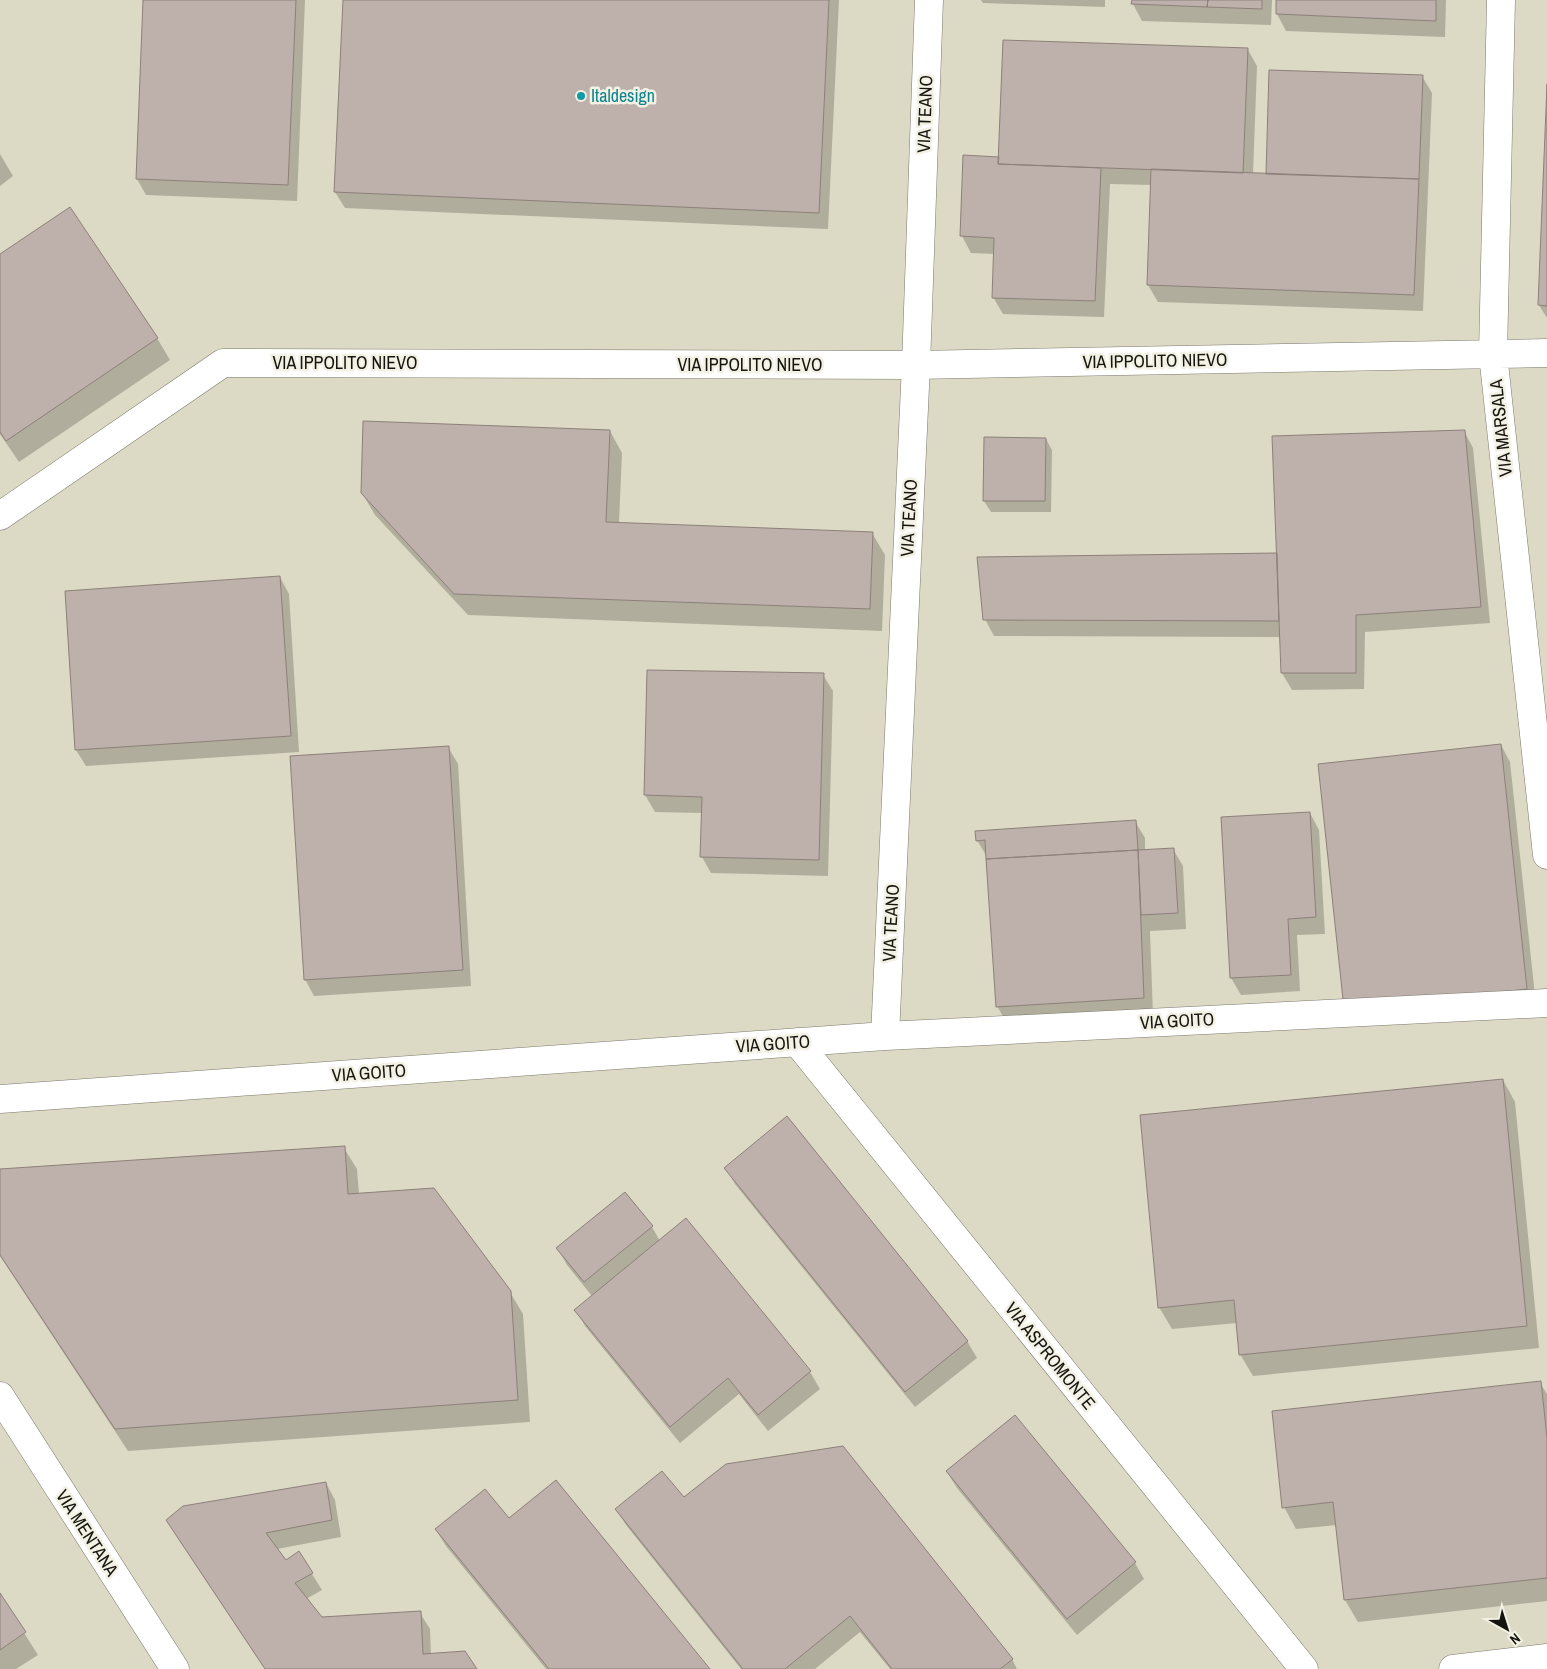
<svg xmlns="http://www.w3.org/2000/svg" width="1547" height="1669" font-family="'Archivo Narrow',sans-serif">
<rect width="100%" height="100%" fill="#e6e4d6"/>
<path fill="#dcd9c4" d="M 0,0 L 1547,0 L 1547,1669 L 0,1669 Z"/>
<path fill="#0003" d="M 144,0 L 305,0 L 297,201 L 146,195 L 137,179 Z
M 344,0 L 839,0 L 828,229 L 345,208 L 335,192 Z
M 981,0 L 1105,0 L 1105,7 L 983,3 Z
M 1133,0 L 1272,0 L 1271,25 L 1142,21 L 1133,4 Z
M 1277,0 L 1446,0 L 1445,37 L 1286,31 L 1277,14 Z
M 1248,50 L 1257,66 L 1253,174 L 1267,175 L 1422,76 L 1432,93 L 1423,311 L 1158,302 L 1148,285 L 1152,185 L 1110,184 L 1104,317 L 1003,314 L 993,297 L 995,254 L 971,253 L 962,236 L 965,157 L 1000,158 Z
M 1547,116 L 1547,318 L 1539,305 Z
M 0,154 L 13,176 L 0,186 Z
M 0,256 L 157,338 L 170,360 L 19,462 L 0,434 Z
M 610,431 L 622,453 L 619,523 L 872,533 L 885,555 L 882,631 L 468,615 L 375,515 L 362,493 Z
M 1464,431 L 1473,448 L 1490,623 L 1365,632 L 1364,689 L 1292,690 L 1282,673 L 1281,637 L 994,636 L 985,619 L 1278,554 Z
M 1046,439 L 1052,450 L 1051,512 L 991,512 L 984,501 Z
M 280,577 L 289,594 L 299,752 L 86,766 L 76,750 L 66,592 Z
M 648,671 L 823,675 L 833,691 L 828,876 L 711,873 L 702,857 L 702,813 L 655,812 L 645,795 Z
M 1501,745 L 1510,762 L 1536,1005 L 1345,1008 Z
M 448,747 L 458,764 L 471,986 L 314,996 L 305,979 Z
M 1310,813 L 1319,830 L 1325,934 L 1297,935 L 1300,991 L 1241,995 L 1231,978 L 1223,818 Z
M 1135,821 L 1145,838 L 1145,851 L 1173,849 L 1183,866 L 1186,929 L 1150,931 L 1153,1015 L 1007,1023 L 997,1006 L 987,857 L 977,840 Z
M 1503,1080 L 1515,1102 L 1539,1348 L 1253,1376 L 1240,1354 L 1237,1323 L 1172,1329 L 1159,1307 Z
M 344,1148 L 357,1169 L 359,1194 L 510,1292 L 523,1314 L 530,1422 L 128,1451 L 0,1256 L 0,1170 Z
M 726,1168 L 967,1341 L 977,1358 L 915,1407 L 735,1184 Z
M 686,1220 L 810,1372 L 820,1389 L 768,1431 L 739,1394 L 680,1443 L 585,1326 L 576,1310 L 592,1296 L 567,1265 L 558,1249 L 652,1227 L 660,1241 Z
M 1540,1383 L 1547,1394 L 1547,1601 L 1358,1622 L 1345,1600 L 1337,1525 L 1296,1529 L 1284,1507 Z
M 947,1472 L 1135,1563 L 1144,1579 L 1077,1635 L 957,1488 Z
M 326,1483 L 335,1500 L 341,1537 L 277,1549 L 286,1561 L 299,1553 L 312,1574 L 322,1590 L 306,1599 L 321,1618 L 420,1613 L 430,1629 L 431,1654 L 475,1669 L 265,1669 L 177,1537 Z
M 683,1499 L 1012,1659 L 1017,1669 L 890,1669 L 860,1632 L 815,1669 L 741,1669 L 626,1525 L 616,1509 Z
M 509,1520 L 708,1669 L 546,1669 L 446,1546 L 436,1530 Z
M 0,1595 L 38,1655 L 16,1669 L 0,1669 Z"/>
<path fill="#beb0aa" stroke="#8d807a" d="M 143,0 L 296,0 L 288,185 L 136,179 Z
M 343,0 L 829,0 L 819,213 L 334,192 Z
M 1132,0 L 1208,0 L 1207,7 L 1131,4 Z
M 1208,0 L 1262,0 L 1262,9 L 1207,7 Z
M 1276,0 L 1436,0 L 1436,21 L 1276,14 Z
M 1003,40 L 1248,48 L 1243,173 L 998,164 Z
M 1269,70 L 1423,75 L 1419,179 L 1266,174 Z
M 1547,84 L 1547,306 L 1538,305 Z
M 963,155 L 999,157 L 998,164 L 1101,168 L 1095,301 L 992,298 L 994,238 L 960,236 Z
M 1151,169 L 1419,179 L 1414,295 L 1147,285 Z
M 70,207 L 158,338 L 6,441 L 0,432 L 0,254 Z
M 363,421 L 610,430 L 606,522 L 873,532 L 870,609 L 454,594 L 361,493 Z
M 1465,430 L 1481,607 L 1356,615 L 1356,673 L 1281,673 L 1272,436 Z
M 984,437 L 1046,438 L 1045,501 L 983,501 Z
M 1277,553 L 1279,621 L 983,620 L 977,557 Z
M 280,576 L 291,736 L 75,750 L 65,591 Z
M 647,670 L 824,673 L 819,860 L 700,857 L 702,797 L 644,795 Z
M 1501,744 L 1527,989 L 1344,1009 L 1318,764 Z
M 449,746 L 463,970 L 304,980 L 290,756 Z
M 1310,812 L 1316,917 L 1288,919 L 1291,975 L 1230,978 L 1221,817 Z
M 1136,820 L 1138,850 L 986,859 L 985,840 L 976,841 L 975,831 Z
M 1174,848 L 1178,913 L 1141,915 L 1138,850 Z
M 1138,850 L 1144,998 L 996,1007 L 986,859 Z
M 1503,1079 L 1527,1326 L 1239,1355 L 1234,1300 L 1158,1308 L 1140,1115 Z
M 787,1116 L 968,1341 L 905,1392 L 724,1168 Z
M 345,1146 L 348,1194 L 434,1188 L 511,1291 L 518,1400 L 115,1429 L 0,1255 L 0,1169 Z
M 625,1192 L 653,1226 L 584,1282 L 556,1248 Z
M 686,1218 L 811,1371 L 758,1415 L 728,1378 L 670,1427 L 574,1310 Z
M 1541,1381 L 1547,1438 L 1547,1578 L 1344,1600 L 1333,1502 L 1282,1508 L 1272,1411 Z
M 1015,1415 L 1136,1562 L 1067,1619 L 946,1471 Z
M 843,1446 L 1013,1659 L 1000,1669 L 892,1669 L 850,1616 L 785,1669 L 743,1669 L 615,1509 L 662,1471 L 684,1497 L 726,1464 Z
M 556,1480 L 710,1669 L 549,1669 L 435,1529 L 485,1489 L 509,1518 Z
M 326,1482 L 332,1520 L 266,1533 L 286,1560 L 299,1551 L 313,1573 L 295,1583 L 322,1617 L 421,1611 L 423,1654 L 465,1651 L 477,1669 L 265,1669 L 166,1520 L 183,1506 Z
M 0,1593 L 26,1632 L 0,1650 Z"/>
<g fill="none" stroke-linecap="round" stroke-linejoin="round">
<g stroke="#7b796d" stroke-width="29">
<path id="street" d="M 1501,0 L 1493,354 L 1547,855
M 0,516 L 223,363 L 916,365 L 1547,353
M 885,1036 L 916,365 L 929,0
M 797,1042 L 1304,1669
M 0,1099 L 885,1036 L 1547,1003
M 0,1396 L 175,1669
M 1453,1669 L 1547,1658"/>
</g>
<use href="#street" stroke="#fff" stroke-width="28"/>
</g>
<circle fill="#0f9aa8" stroke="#f3f1e4" stroke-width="2" cx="581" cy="96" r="5"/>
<g text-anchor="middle" stroke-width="5" stroke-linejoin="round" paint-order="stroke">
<g font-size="18" fill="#0d838f" stroke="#f3f1e4" text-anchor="start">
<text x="591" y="102">Italdesign</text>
</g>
<g font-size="18" fill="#15140f" stroke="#f3f1e4">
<text transform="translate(925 114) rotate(-88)" y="6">VIA TEANO</text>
<text transform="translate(1155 361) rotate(-1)" y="6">VIA IPPOLITO NIEVO</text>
<text x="345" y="369">VIA IPPOLITO NIEVO</text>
<text x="750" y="371">VIA IPPOLITO NIEVO</text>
<text transform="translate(1501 428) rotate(-96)" y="6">VIA MARSALA</text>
<text transform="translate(909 518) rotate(-87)" y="6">VIA TEANO</text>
<text transform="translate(891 923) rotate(-87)" y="6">VIA TEANO</text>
<text transform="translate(1177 1021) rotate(-3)" y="6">VIA GOITO</text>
<text transform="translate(773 1044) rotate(-4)" y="6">VIA GOITO</text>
<text transform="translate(369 1073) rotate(-4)" y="6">VIA GOITO</text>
<text transform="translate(1050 1356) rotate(51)" y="6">VIA ASPROMONTE</text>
<text transform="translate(87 1533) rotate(57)" y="6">VIA MENTANA</text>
</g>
</g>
<g transform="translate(1507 1629) rotate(141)" stroke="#f3f1e4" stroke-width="4" paint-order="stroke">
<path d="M0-4L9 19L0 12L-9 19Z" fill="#15140f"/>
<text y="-8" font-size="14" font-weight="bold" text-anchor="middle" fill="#15140f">N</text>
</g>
</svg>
